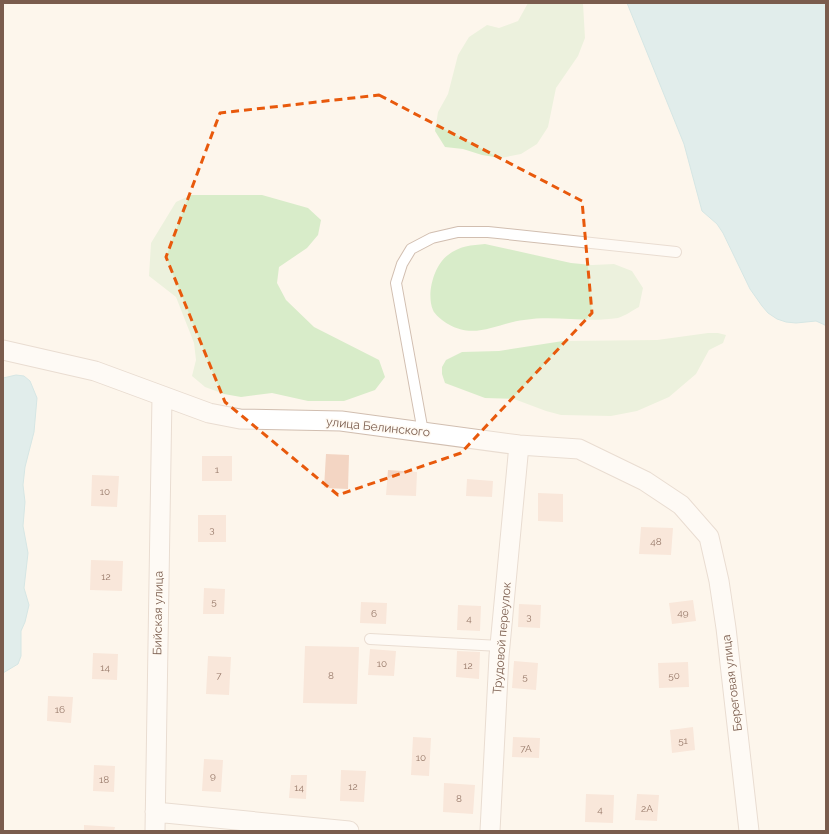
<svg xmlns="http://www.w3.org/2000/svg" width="829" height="834" font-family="Raleway,sans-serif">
<rect width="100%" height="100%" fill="#fdf6ec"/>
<path fill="#d8ecc9" d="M 528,3 L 583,3 L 585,38 L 578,56 L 556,88 L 548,127 L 537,144 L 521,154 L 501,158 L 482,155 L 463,149 L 445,147 L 435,131 L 438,112 L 448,94 L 458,55 L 469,37 L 487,25 L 499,28 L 518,21 Z
M 191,195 L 262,195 L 308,208 L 321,220 L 318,235 L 307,248 L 279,267 L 277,283 L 286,300 L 314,327 L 379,360 L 385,377 L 375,390 L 344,401 L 308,401 L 272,393 L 241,397 L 224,394 L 205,387 L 192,376 L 196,360 L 194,343 L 176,297 L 149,276 L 151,243 L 176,202 Z
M 485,244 L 571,263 L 592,265 L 614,264 L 632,271 L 643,288 L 639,307 C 633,310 625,316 618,318 C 586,323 555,315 524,320 C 497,323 475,340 448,324 C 444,322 434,314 433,310 C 426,294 434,265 448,255 C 459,246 472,245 485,244 Z
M 708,333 L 718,333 L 726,335 L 723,343 L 709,350 L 696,374 L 669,397 L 637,411 L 611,416 L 561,415 L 546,411 L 514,399 L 485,398 L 445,383 L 442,374 L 442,367 L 446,360 L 462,352 L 499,351 L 563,341 L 657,340 Z"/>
<path fill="#bfe3e8" stroke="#a5d3da" d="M 627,3 L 826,3 L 826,327 L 825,325 L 816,321 L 796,323 L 786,322 L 777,319 L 768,313 L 762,306 L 750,289 L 723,233 L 717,224 L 702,211 L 684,144 Z
M 16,375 L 24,376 L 30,381 L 37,398 L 34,432 L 25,467 L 23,485 L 25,502 L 23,526 L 28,553 L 24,588 L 29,605 L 25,622 L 21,631 L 21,656 L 18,664 L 3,673 L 3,378 Z"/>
<path fill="#f3d5c3" d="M 326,454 L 349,455 L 348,489 L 324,488 Z
M 202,456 L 232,456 L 232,481 L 202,481 Z
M 388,470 L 417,472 L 416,496 L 386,495 Z
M 92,475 L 119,476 L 117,507 L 91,506 Z
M 467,479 L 493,481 L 492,497 L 466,496 Z
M 538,493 L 563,494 L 563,522 L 538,521 Z
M 198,515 L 226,515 L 226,542 L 198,542 Z
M 641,527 L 673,528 L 671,555 L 639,554 Z
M 91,560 L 123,561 L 122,591 L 90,590 Z
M 204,588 L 225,589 L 224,614 L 203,614 Z
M 693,600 L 696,621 L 672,624 L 669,603 Z
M 361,602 L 387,603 L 386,624 L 360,623 Z
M 519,604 L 541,605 L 540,628 L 518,627 Z
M 458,605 L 481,606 L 480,631 L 457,630 Z
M 305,646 L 359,647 L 357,704 L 303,703 Z
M 370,649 L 396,651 L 394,676 L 368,675 Z
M 457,651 L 480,652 L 479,679 L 456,677 Z
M 93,653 L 118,654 L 117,680 L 92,679 Z
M 208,656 L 231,657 L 229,695 L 206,694 Z
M 514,661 L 538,663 L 536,690 L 512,688 Z
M 688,662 L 689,687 L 659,688 L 658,663 Z
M 48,696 L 73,697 L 71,723 L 47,721 Z
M 693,727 L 695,750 L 672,753 L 670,730 Z
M 413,737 L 431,738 L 429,776 L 411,775 Z
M 513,737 L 540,738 L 539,758 L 512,757 Z
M 204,759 L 223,760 L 221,792 L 202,791 Z
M 94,765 L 115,766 L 114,792 L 93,791 Z
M 341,770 L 366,771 L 364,802 L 340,801 Z
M 291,775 L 307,775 L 306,799 L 289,798 Z
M 444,783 L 475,785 L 473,814 L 443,812 Z
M 586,794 L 614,795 L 613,823 L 585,822 Z
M 637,794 L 659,795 L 657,821 L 635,820 Z
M 84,825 L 115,827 L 114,831 L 84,831 Z"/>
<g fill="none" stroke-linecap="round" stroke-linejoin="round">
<g stroke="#d1beb0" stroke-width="12">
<path id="service" d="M 423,432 L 396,283 L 402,264 L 411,249 L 432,238 L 458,232 L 488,232 L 676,252
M 370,639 L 500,646"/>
</g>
<g stroke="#d1beb0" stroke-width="21">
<path id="minor" d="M 3,350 L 95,371 L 209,413 L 240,419 L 341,421 L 519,445 L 579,449 L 645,481 L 681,505 L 709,537 L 719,581 L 726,628 L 749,831
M 155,812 L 349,831
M 155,831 L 162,396
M 490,831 L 499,656 L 519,445"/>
</g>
<use href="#service" stroke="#fff" stroke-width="10"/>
<use href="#minor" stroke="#fff" stroke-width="19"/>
</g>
<path d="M0 0H829V834H0ZM 379,95 L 582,201 L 592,313 L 461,453 L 338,495 L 225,402 L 166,257 L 220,113 Z" fill="#fdf6ec" fill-opacity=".55" fill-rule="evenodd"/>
<path fill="none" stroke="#e8590c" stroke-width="3" stroke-dasharray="8 5" stroke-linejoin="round" d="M 379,95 L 582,201 L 592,313 L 461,453 L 338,495 L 225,402 L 166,257 L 220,113 Z"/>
<g text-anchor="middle" stroke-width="3" stroke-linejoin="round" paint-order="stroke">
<g font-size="10" fill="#987a6a">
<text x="217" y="473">1</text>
<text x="105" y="495">10</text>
<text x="212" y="533">3</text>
<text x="656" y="545">48</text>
<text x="106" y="580">12</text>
<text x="214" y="605">5</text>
<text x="683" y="616">49</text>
<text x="374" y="617">6</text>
<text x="529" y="620">3</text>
<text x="469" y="622">4</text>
<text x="382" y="667">10</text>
<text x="468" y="669">12</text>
<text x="105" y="671">14</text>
<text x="219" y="679">7</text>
<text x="331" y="679">8</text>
<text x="674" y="679">50</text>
<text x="525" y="680">5</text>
<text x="60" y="713">16</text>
<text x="683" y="744">51</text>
<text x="526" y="752">7А</text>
<text x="421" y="761">10</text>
<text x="213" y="779">9</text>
<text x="104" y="783">18</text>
<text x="353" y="790">12</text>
<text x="299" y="791">14</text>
<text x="459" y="802">8</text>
<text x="647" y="812">2А</text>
<text x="600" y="813">4</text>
</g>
<g font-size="12" fill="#7a5c4d" stroke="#fffaf3">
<text transform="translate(378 427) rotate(6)" y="4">улица Белинского</text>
<text transform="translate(158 613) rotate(-89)" y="4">Бийская улица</text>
<text transform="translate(502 638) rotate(-85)" y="4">Трудовой переулок</text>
<text transform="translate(732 683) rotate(-97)" y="4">Береговая улица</text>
</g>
</g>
<rect width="829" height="834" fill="none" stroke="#7a5c4d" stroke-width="8"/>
</svg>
